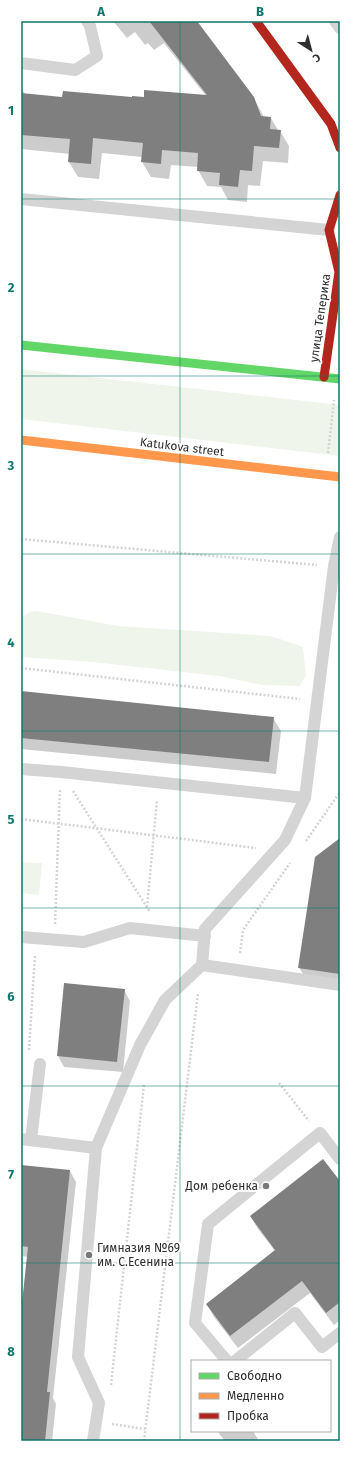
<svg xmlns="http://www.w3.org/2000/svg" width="361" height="1462" font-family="'Fira Sans',sans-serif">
<rect width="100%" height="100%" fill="#fff"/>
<path fill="#eff5eb" d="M 21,369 L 340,405 L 340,456 L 21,419 Z
M 37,611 L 118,626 L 271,636 L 303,647 L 306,675 L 300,686 L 262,685 L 219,676 L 93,662 L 21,657 L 21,617 L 30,612 Z
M 21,862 L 42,863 L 39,895 L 21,893 Z"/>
<path fill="#0003" d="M 113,21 L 195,21 L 253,97 L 264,117 L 271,118 L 278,130 L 280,131 L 289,146 L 288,163 L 263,161 L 260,186 L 248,185 L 247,202 L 228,200 L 221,187 L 207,186 L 198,170 L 198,167 L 171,165 L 169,179 L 151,177 L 142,162 L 142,157 L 102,153 L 99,179 L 78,177 L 69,162 L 70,154 L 21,149 L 21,88 L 26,95 L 63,98 L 133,98 L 206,96 L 164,43 L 154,50 L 148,43 L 145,45 L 135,32 L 127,38 Z
M 21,692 L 273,718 L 281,731 L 276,774 L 21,749 Z
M 340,839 L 340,987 L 308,983 L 299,967 Z
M 124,990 L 130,1001 L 123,1072 L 64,1067 L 58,1056 Z
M 21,1166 L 70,1171 L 76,1182 L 53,1398 L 56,1404 L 52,1441 L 21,1441 L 21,1321 L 28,1257 L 21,1256 Z
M 340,1182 L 340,1320 L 334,1325 L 310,1293 L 238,1348 L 214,1317 L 207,1304 L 275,1251 L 258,1229 L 251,1217 Z
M 217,1431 L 253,1431 L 259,1441 L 225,1441 Z"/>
<path fill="#7f7f7f" d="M 149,21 L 197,21 L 254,97 L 261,116 L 271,117 L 270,129 L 281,130 L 279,148 L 254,146 L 252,171 L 240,170 L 238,187 L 219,185 L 220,173 L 197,171 L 198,153 L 162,150 L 161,164 L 141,162 L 143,143 L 93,138 L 91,164 L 68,162 L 70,139 L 21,135 L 21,93 L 62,97 L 63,91 L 132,97 L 132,96 L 144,97 L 144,90 L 207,95 Z
M 21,691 L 274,717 L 269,762 L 21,738 Z
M 340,838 L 340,974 L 298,968 L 315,857 Z
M 64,983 L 125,989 L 117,1062 L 57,1056 Z
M 323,1159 L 340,1181 L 340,1302 L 326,1313 L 302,1281 L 230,1336 L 206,1304 L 275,1250 L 250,1216 Z
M 21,1165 L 70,1170 L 47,1392 L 50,1392 L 45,1441 L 21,1441 L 21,1312 L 28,1247 L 21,1246 Z"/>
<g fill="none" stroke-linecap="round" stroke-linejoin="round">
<path stroke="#d4d4d4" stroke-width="2.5" stroke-dasharray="2 2" stroke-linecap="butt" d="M 328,453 L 334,400
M 21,539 L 317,565
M 21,668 L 300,699
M 73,791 L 150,912
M 21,819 L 256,848
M 306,841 L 340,792
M 147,907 L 157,800
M 55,924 L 60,789
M 240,953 L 243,930 L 290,863
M 29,1050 L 35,955
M 279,1083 L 309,1121
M 111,1385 L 144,1084
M 112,1424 L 145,1429
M 144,1441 L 198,993"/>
<path stroke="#d4d4d4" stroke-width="12" d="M 335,21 L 340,28
M 21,63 L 75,70 L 97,56 L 90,26 L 87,21
M 21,199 L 329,230
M 340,537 L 334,566 L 305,798 L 285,840 L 205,929 L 202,965 L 340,985
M 21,769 L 61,772 L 305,798
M 21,937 L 84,942 L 130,928 L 205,936
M 21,1139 L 96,1148
M 31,1140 L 40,1064
M 227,1361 L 195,1323 L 208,1224 L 320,1133 L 340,1159
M 235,1361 L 295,1313 L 322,1347 L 340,1333
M 93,1441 L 99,1403 L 78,1357 L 96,1148 L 140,1045 L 165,1000 L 202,965"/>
<path stroke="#63d668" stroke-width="9" d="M 21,345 L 340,379"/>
<path stroke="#ff974d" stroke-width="9" d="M 21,440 L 340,477"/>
<path stroke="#b3261e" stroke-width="9" d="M 256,21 L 331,124 L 340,148
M 324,377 L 339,272 L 329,230 L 340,195"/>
</g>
<path fill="none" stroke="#0f766e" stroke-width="1" stroke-opacity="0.55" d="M 180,21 L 180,1441M 21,199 L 340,199M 21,376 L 340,376M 21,554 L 340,554M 21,731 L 340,731M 21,908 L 340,908M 21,1086 L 340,1086M 21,1263 L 340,1263"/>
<g fill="#787878" stroke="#fff" stroke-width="1.5">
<circle cx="266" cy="1186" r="4"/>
<circle cx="89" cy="1255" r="4"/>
</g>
<g text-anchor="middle" stroke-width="4" stroke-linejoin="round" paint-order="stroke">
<g font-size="12" fill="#2f2f2f" stroke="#fff">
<text transform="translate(320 318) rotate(-82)" y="4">улица Теперика</text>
<text transform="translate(182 447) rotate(7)" y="4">Katukova street</text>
</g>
<g font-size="12" fill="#2f2f2f" stroke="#fff" text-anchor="end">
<text x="258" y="1190">Дом ребенка</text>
<text x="97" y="1252" text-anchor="start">Гимназия №69<tspan x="97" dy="14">им. С.Есенина</tspan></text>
</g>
</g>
<rect width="361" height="1462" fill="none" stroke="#ffffff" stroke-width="44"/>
<rect x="191" y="1360" width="140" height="72" fill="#ffffff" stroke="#acacac"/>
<rect x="199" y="1373" width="20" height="6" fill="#63d668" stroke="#acacac"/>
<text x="227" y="1380" font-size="12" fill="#2f2f2f">Свободно</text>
<rect x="199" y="1393" width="20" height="6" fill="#ff974d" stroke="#acacac"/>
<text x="227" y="1400" font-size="12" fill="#2f2f2f">Медленно</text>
<rect x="199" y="1413" width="20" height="6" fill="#b3261e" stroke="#acacac"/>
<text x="227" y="1420" font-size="12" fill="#2f2f2f">Пробка</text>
<g transform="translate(311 50) rotate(144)" stroke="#ffffff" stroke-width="3" paint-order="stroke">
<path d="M0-3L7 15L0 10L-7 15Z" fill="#2f2f2f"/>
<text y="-6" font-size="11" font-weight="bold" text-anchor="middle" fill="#2f2f2f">С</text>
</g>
<rect x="22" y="22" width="317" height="1418" fill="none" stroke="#0f766e" stroke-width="1.5"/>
<g font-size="13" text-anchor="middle" font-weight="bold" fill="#0f766e">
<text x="101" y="16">A</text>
<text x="260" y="16">B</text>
<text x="11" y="115">1</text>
<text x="11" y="292">2</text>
<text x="11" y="470">3</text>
<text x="11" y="647">4</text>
<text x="11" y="824">5</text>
<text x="11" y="1001">6</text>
<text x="11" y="1179">7</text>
<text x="11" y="1356">8</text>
</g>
</svg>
